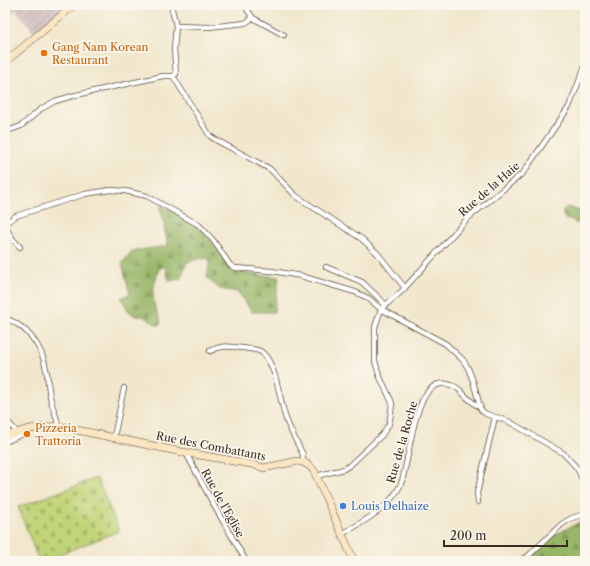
<svg xmlns="http://www.w3.org/2000/svg" width="590" height="566" font-family="'Libre Caslon Text',serif">
<defs>
<pattern id="industrial-furrows" width="10" height="10" patternUnits="userSpaceOnUse"><rect width="10" height="10" fill="#d2bfbf"/><path d="M-1 1l2-2M0 10L10 0M9 11l2-2" fill="none" stroke="#b5a4a4"/></pattern>
<pattern id="forest-firs" width="22" height="20" patternUnits="userSpaceOnUse"><rect width="22" height="20" fill="#98b668"/><path d="M5 1l3.5 6h-7zM16 11l3.5 6h-7z" fill="#7d9455"/></pattern>
<pattern id="cemetery-stones" width="16" height="16" patternUnits="userSpaceOnUse"><rect width="16" height="16" fill="#c1d477"/><path d="M2 7V4a2 2 0 0 1 4 0v3zM10 15v-3a2 2 0 0 1 4 0v3z" fill="#a7b666"/></pattern>
</defs>
<rect width="100%" height="100%" fill="#fbf7ec"/>
<filter id="ink" filterUnits="userSpaceOnUse"><feTurbulence type="fractalNoise" baseFrequency=".025" numOctaves="2"/><feDisplacementMap in="SourceGraphic" scale="8" xChannelSelector="R" yChannelSelector="G"/><feConvolveMatrix kernelMatrix="1 2 1 2 8 2 1 2 1" color-interpolation-filters="sRGB"/></filter>
<filter id="wash" filterUnits="userSpaceOnUse"><feTurbulence type="fractalNoise" baseFrequency=".012" numOctaves="4" result="noise"/><feDisplacementMap in="SourceGraphic" scale="16" xChannelSelector="R" yChannelSelector="G"/><feGaussianBlur stdDeviation="0.9" result="paint"/><feColorMatrix in="noise" values="0 0 0 0 0 0 0 0 0 0 0 0 0 0 0 0 0 1.4 0 .05"/><feComposite in="paint" operator="in"/></filter>
<g filter="url(#wash)">
<rect width="100%" height="100%" fill="#f1e7cd"/>
<path fill="url(#industrial-furrows)" d="M 5,5 L 69,5 L 35,33 L 16,10 L 5,19 Z"/>
<path fill="url(#forest-firs)" stroke="#6a7043" d="M 160,206 L 182,214 L 197,224 L 235,270 L 249,274 L 279,277 L 274,312 L 252,312 L 238,292 L 220,289 L 207,278 L 210,259 L 202,258 L 187,262 L 180,279 L 169,281 L 165,266 L 159,269 C 154,284 150,295 156,310 C 158,314 160,317 161,322 L 159,325 L 155,324 L 144,316 L 135,316 L 128,310 L 121,298 L 130,294 L 122,263 L 132,251 L 168,246 Z
M 568,207 L 580,211 L 585,209 L 585,217 L 576,224 L 573,220 L 566,220 L 563,216 L 563,210 Z
M 585,519 L 585,561 L 521,561 L 555,535 Z"/>
<path fill="url(#cemetery-stones)" stroke="#7e7f4a" d="M 97,478 L 119,531 L 43,561 L 39,561 L 18,507 Z"/>
</g>
<g filter="url(#ink)">
<g fill="none" stroke-linecap="round" stroke-linejoin="round">
<g stroke="#564638" stroke-width="6">
<path id="street" d="M 171,5 L 176,26 L 174,49 L 176,74 L 173,76
M 244,5 L 253,18
M 176,26 L 209,27 L 245,23 L 253,18 L 284,35
M 173,76 L 210,136 L 216,140 L 270,169 L 296,196 L 362,239 L 378,254 L 405,288
M 5,132 L 21,126 L 41,109 L 55,101 L 76,95 L 163,76 L 173,76
M 5,223 L 16,216 L 85,194 L 110,190 L 125,191 L 147,196 L 199,225 L 213,240 L 230,265 L 235,268 L 272,271 L 301,276 L 355,292 L 368,298 L 381,309 L 446,344 L 463,360 L 468,368 L 473,381 L 481,410 L 486,414 L 508,421 L 546,443 L 563,453 L 577,468 L 585,485
M 5,225 L 11,237 L 20,247
M 326,267 L 362,282 L 381,300 L 385,305
M 5,318 C 27,326 42,346 46,369 C 48,378 48,387 50,396 C 52,407 57,416 58,426
M 210,351 C 221,345 229,346 242,348 C 248,349 255,349 260,351 C 275,359 280,400 285,416 C 289,429 297,442 303,455 L 303,462
M 5,419 L 17,432
M 114,437 L 124,388
M 5,442 L 23,434 L 24,432
M 186,453 L 216,509 L 246,561
M 316,476 L 344,469 L 350,465 L 382,435 L 389,424 L 391,413 L 392,403 L 389,396 L 379,375 L 375,361 L 375,327 L 381,309 L 402,291 L 467,219 L 523,173 L 569,107 L 585,66
M 478,502 L 477,493 L 495,417
M 342,534 C 363,522 389,508 400,486 C 411,465 411,371 451,385 C 460,387 463,395 470,400 C 473,403 476,405 479,407
M 523,561 L 562,524 L 572,518 L 585,514"/>
</g>
<g stroke="#564638" stroke-width="8">
<path id="secondary" d="M 5,62 L 74,5
M 5,436 L 29,429 L 58,426 L 182,452 L 251,464 L 264,468 L 298,461 C 305,462 310,465 314,471 L 354,561"/>
</g>
<use href="#street" stroke="#fff" stroke-width="4.5"/>
<use href="#secondary" stroke="#fbe6c3" stroke-width="7"/>
</g>
</g>
<g fill="#e8710a" stroke="#fbf7ec" stroke-width="1.5">
<circle cx="44" cy="53" r="4"/>
<circle cx="27" cy="434" r="4"/>
</g>
<circle fill="#3f7fe0" stroke="#fbf7ec" stroke-width="1.5" cx="343" cy="506" r="4"/>
<g text-anchor="middle" stroke-width="3.5" stroke-linejoin="round" paint-order="stroke">
<g font-size="11" fill="#c56008" stroke="#fbf7ec" text-anchor="start">
<text x="52" y="51">Gang Nam Korean<tspan x="52" dy="13">Restaurant</tspan></text>
<text x="35" y="432">Pizzeria<tspan x="35" dy="13">Trattoria</tspan></text>
</g>
<g font-size="11" fill="#3b2a1e" stroke="#fbf7ec">
<text transform="translate(489 189) rotate(-41)" y="4">Rue de la Haie</text>
<text transform="translate(402 442) rotate(-74)" y="4">Rue de la Roche</text>
<text transform="translate(211 446) rotate(11)" y="4">Rue des Combattants</text>
<text transform="translate(223 503) rotate(61)" y="4">Rue de l'Eglise</text>
</g>
<g font-size="11" fill="#366cbe" stroke="#fbf7ec" text-anchor="start">
<text x="351" y="510">Louis Delhaize</text>
</g>
</g>
<rect width="590" height="566" fill="none" stroke="#fbf7ec" stroke-width="20"/>
<path d="M444 540v6h123v-6" fill="none" stroke="#3b2a1e" stroke-width="2"/>
<text x="450" y="540" font-size="12" fill="#3b2a1e" stroke="#fbf7ec" stroke-width="3" paint-order="stroke">200 m</text>
</svg>
